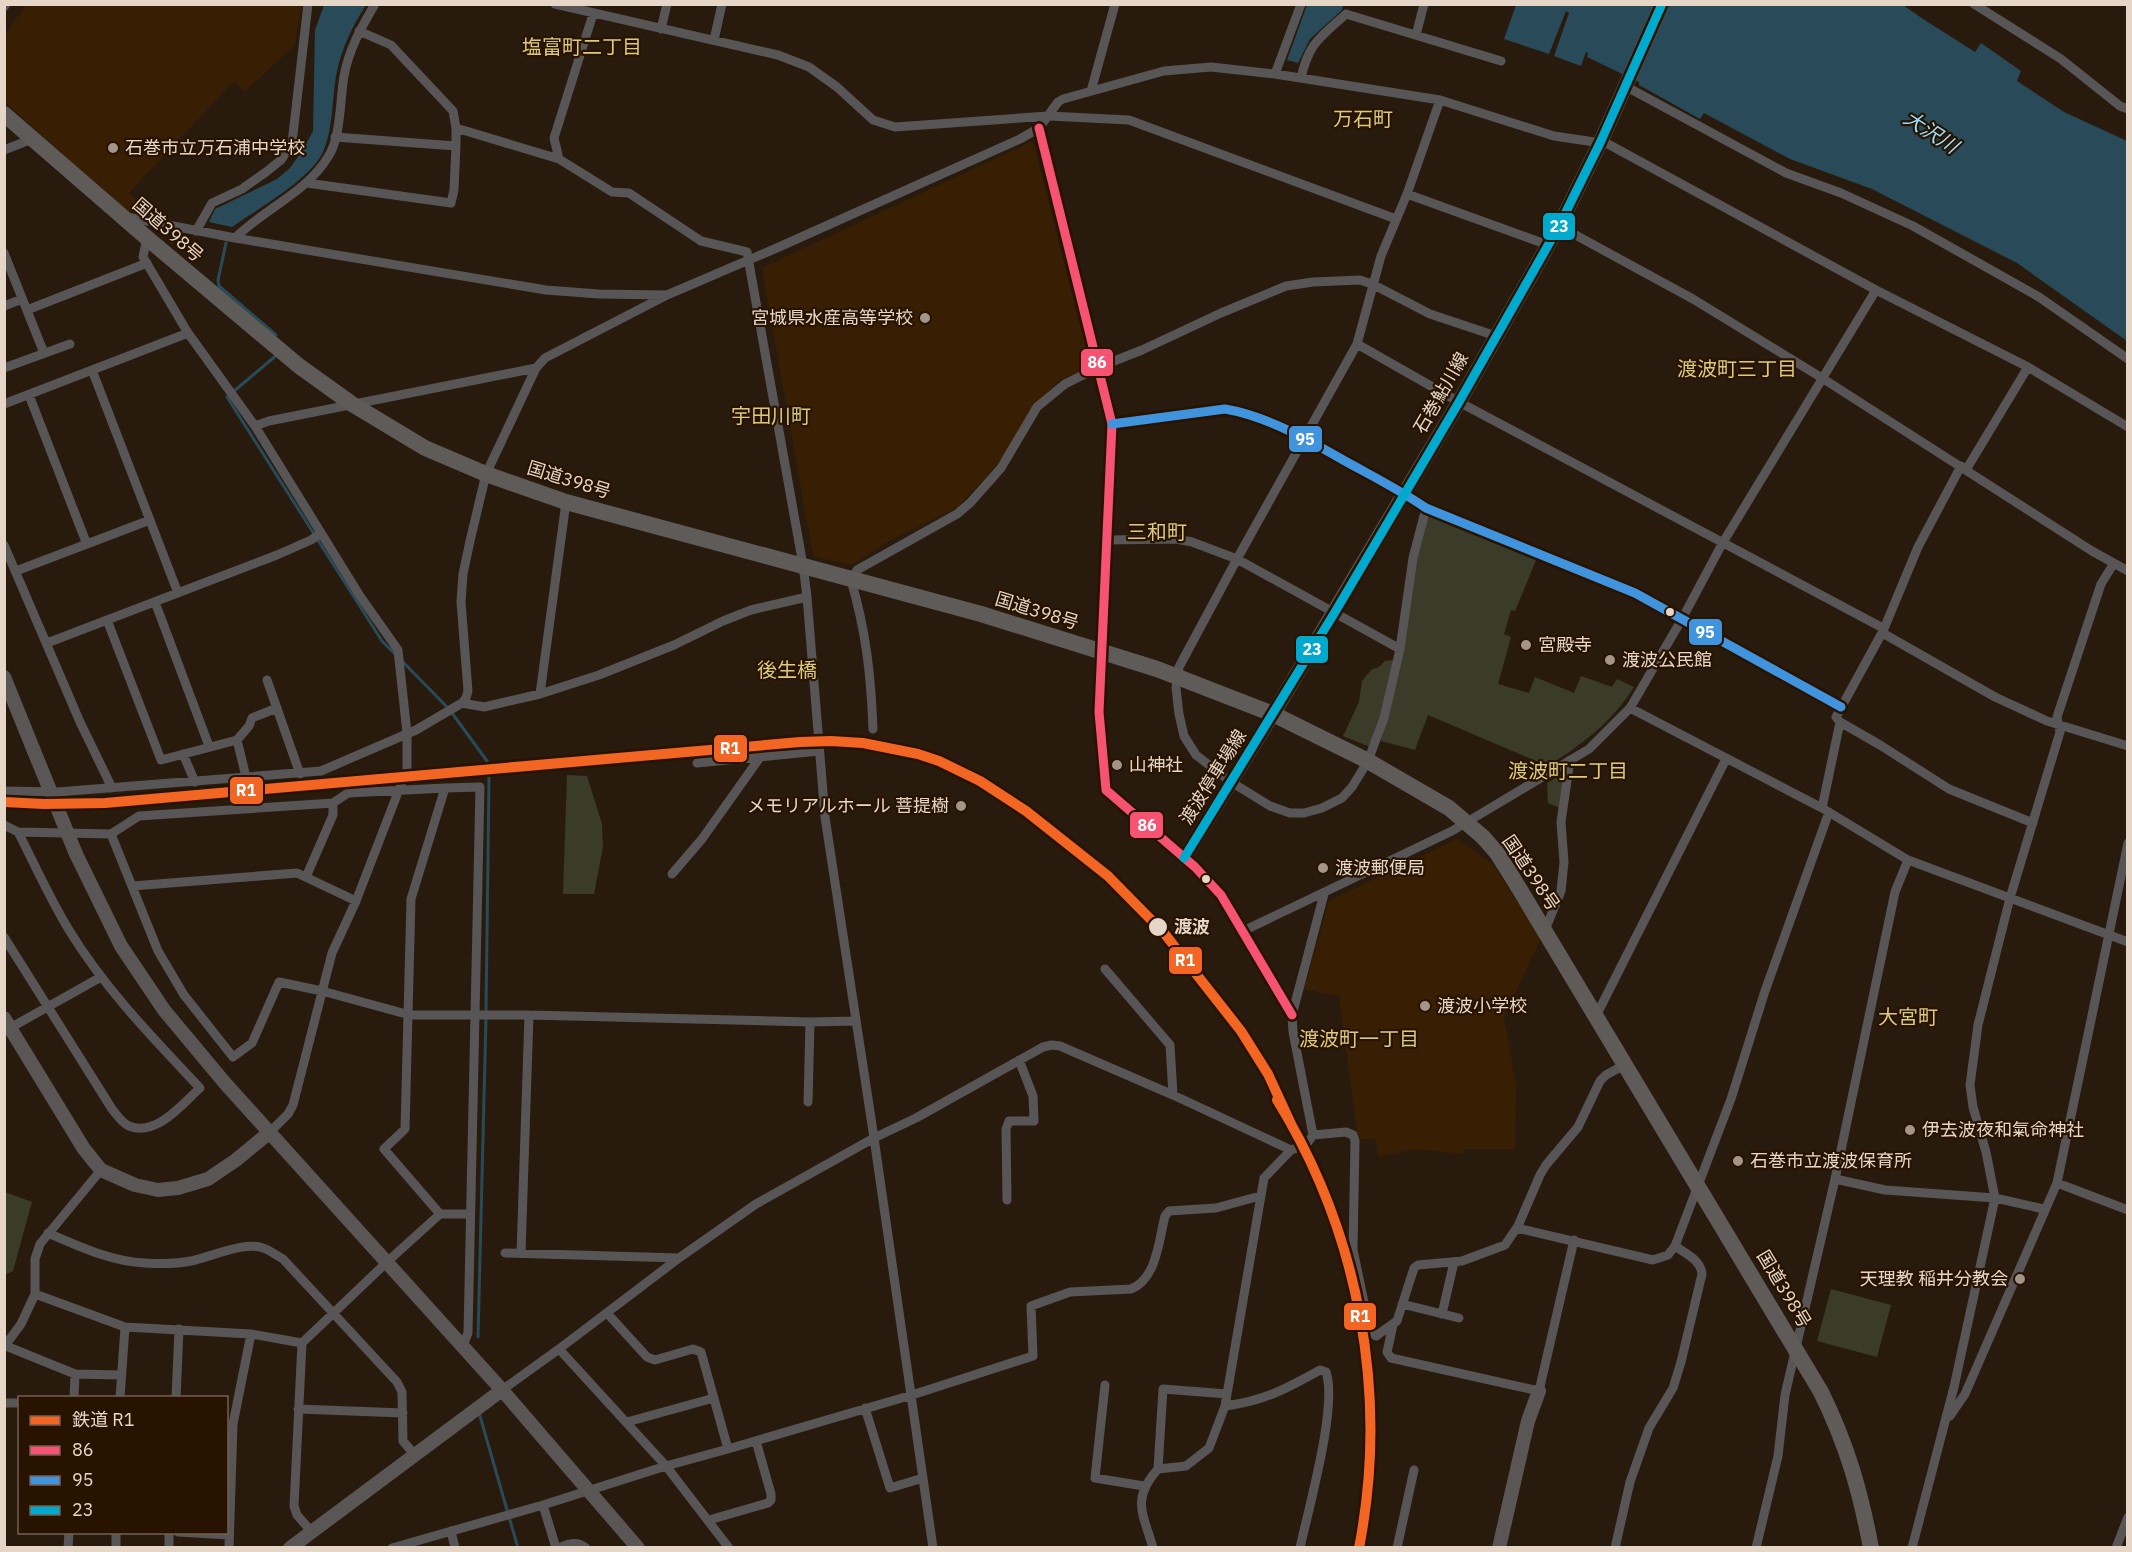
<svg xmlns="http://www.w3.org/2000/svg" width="2132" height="1552" font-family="'IBM Plex Sans','Noto Sans JP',sans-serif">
<rect width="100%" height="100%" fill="#281b0e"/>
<path fill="#381f03" d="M 26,5 L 301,5 L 295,45 L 245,91 L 234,81 L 129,193 L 152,216 L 124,210 L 5,102 L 5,35 Z
M 1033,141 L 1091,368 L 1060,380 L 1038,401 L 1003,458 L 958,507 L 889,541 L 852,565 L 813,556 L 762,268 Z
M 1457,839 L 1493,865 L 1541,938 L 1504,1017 L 1516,1087 L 1515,1149 L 1464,1149 L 1463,1154 L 1417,1149 L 1378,1156 L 1375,1139 L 1358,1139 L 1339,996 L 1304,989 L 1329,901 Z"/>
<path fill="#3a3b28" d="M 1428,515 L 1537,558 L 1515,611 L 1511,610 L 1504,634 L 1511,637 L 1498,684 L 1529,693 L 1535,677 L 1574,693 L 1581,676 L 1612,687 L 1617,679 L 1634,687 C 1611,723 1584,743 1548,766 L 1428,715 L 1415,750 L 1381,741 L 1403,649 L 1415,564 Z
M 1395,660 L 1375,737 L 1370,747 L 1343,736 L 1359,702 L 1362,681 L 1371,670 L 1379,667 L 1385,661 Z
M 1566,772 L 1560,808 L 1548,803 L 1547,783 Z
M 567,775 L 587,776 L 602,824 L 603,847 L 594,894 L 563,894 Z
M 5,1192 L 32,1202 L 13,1271 L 5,1275 Z
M 1831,1289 L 1891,1305 L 1877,1357 L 1817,1341 Z"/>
<path fill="#294a58" d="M 324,5 L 366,5 C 352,27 341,49 336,76 C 332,100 333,129 323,152 C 310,180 257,209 232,227 L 209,222 L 215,209 L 277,179 L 290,168 L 304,148 L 313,131 L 315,30 Z
M 1307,5 L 1343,5 L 1342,10 L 1310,39 L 1298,63 L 1287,60 Z
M 1516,5 L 1903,5 L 1923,19 L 1975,52 L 1981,43 L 2021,71 L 2017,81 L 2064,112 L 2127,141 L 2127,341 L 2017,263 L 1872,189 L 1790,159 L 1704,113 L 1700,119 L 1639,85 L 1639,82 L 1587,57 L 1588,53 L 1586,52 L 1581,66 L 1554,56 L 1569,13 L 1566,11 L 1549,54 L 1504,39 Z"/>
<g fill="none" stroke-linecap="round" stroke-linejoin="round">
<path stroke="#294a58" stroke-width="3" d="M 226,243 L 218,280 L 219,286 L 276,335
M 278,354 L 227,397 L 382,641 L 395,654
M 402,661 L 448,708
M 452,713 L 487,761 L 489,778 L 486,1011
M 478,1337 L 486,1018
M 480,1416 L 518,1548"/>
<path stroke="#575555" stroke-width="9" d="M 555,4 L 778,55 L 809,67 L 837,87 L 873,120 L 895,127 L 1049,116 L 1129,120 L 1396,219
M 1974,4 L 2061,59 L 2120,106 L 2128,109
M 4,7 L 6,4
M 661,29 L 667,4
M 1416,35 L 1424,4
M 714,40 L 722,4
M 1275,74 L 1301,4
M 1301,78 C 1309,42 1321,37 1346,14 L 1501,61
M 1625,86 L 1786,173 L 1841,193 L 1913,226 L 2039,297 L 2128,359
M 1091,91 L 1115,4
M 456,128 L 559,159 L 612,192 L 629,193 L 701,241 L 747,252 L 803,565 L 807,597 L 825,817 L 874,1138 L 933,1548
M 1039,128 L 1112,424 L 1099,712 L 1106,790 L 1195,867 L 1221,895 L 1292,1015
M 335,137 L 456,146
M 4,150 L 32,139
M 559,159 L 554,138 L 593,14
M 307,183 L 451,203 L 454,190 L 456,146 L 456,128 L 453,111 L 391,45 L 359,31
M 1407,194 L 1548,245
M 127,217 L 235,238 L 546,290 L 599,294 L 665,295
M 1559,226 L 1693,299 L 1822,378 L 2092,551 L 2128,571
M 196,231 L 212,203 L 242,189 L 266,172 L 281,160 L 292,143 L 308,4
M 147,238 L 143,257 L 188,333 L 255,426 L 360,596 L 398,650 L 407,733 L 407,769 L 356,901 L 332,953 L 293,1105 L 288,1114 L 270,1132
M 235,238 C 264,209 306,193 328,157 C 341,138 340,99 344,76 C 349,49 361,28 375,4
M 4,253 L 44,353
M 4,306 L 22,299
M 27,310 L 147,263
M 1357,344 L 1459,402 L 1881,627 L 1886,635 L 1995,697 L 2047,721 L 2128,746
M 4,368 L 70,344
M 92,370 L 178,593
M 29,395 L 86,542
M 4,404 L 188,333
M 1112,424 L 1225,409 C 1267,416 1308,440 1345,461 C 1372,476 1400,490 1426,508 L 1635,593 L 1841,707
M 255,426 L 269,421 L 536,368
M 1961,466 L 1918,547 L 1883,631 L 1836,717 L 1840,722 L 1880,745 L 1949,789 L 2033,823
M 1966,470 L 2028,367
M 1426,508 L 1413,558 L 1400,649 L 1384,718 L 1368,761 L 1352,787 L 1342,798 L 1322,808 L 1304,813 L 1290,813 L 1270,806 L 1231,782 L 1196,755 L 1184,736 L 1179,714 L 1176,688 L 1179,667 L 1237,559 L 1357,344 L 1381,256 L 1407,194 L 1440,100
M 1106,540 L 1176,539 L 1192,542 L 1237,559 L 1400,649
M 4,545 L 80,722 L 112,788
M 16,571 L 150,520
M 155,602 L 209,746
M 107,620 L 161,760 L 237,740 L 249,726 L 252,718 L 277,708
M 47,643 L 277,555 L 311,540 L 320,534
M 267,680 L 300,774
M 540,694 L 566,502
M 462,703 L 484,707 L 540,694 L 599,675 L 674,645 L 723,621 L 751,610 L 807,597
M 1630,708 L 1822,808 L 1908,860 L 2128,942
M 873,729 C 871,676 866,631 851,580 L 857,570 L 957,514 L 970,503 L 1001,468 L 1037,407 L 1065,384 L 1099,367 L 1142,350 L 1221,313 L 1286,286 L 1313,282 L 1360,280 L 1372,284 L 1430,314 L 1496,336
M 237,740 L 246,777
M 183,754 L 195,782
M 697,763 L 819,751
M 4,791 L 57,792 L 321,771 L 416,730 L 462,703 L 466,698 L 468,691 L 461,602 L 463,574 L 470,541 L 486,474 L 536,368 L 545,358 L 667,295 L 779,247 L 1020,139 L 1039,128 L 1058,102 L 1063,99 L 1164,71 L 1211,67 L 1275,74 L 1440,100 L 1554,136 L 1608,144 L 1876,290 L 2028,367 L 2128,427
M 1822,808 L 1840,722
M 4,825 L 18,832 L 111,834 L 139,816 L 333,803 L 348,793 L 445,788
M 111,834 L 158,951 L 184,995 L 233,1057 L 252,1043 L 279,982 L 322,991 L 410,1015 L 529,1015 L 810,1022 L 855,1021
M 672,874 L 702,839 L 761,756
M 306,877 L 333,815 L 333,803
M 132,886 L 297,873 L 356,901
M 1545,930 L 1561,891 L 1564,862 L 1561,822 L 1570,760
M 1241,932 L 1452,831 L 1589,749 L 1630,708 L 1682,619 L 1722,544 L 1876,290
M 4,937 L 112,1109 C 117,1115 122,1123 129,1126 C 157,1137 182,1104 200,1088 C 153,1038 105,989 69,930 C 50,899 35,865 18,832
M 1105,969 L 1170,1045 L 1173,1095
M 1596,1016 L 1726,759
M 10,1028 L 101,977
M 808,1102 L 810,1022
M 1313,1135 L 1346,1132 L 1353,1135 L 1355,1141 L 1353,1250 L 1370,1331 L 1376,1336 L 1397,1321 L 1414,1268 L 1418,1265 L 1462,1261 L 1505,1245 L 1518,1226 L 1540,1175 L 1546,1165 L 1578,1127 L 1600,1081 L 1606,1075 L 1626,1064
M 1835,1179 L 1885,1190 L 1995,1198 L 2044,1209
M 2057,1183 L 2128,1210
M 1007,1200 L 1006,1129 L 1009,1121 L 1034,1121 L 1033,1096 L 1019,1060
M 440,1214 L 384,1149 L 405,1129 L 411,899 L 445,788 L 480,787 L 468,1333 L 462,1348
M 1517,1228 L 1653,1260 L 1668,1255 L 1675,1246 L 1731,1099 L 1765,991 L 1829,812
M 48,1233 C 78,1246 112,1262 145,1263 C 160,1264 176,1264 191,1261 C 211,1257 244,1241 263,1248 C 270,1250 277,1256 283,1259 L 397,1382 L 402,1392 L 403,1441 L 414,1454
M 505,1253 L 679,1258
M 521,1253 L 529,1015
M 35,1294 L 125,1327 L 251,1334 L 302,1343
M 1402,1304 L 1459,1318
M 607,1313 L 647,1357 L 655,1360 L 693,1349 L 701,1352 L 728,1449
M 1442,1314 L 1454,1262
M 1393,1325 L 1387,1352 L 1391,1358 L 1539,1391 L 1574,1240
M 6,1346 L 75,1374 L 121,1375
M 4,1347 L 21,1324 L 35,1294 L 35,1259 L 40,1244 L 101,1170
M 559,1349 L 666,1466 L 729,1548
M 1105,1385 L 1095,1478 L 1144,1486
M 502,1390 L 559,1349 L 679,1258 L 756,1204 L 874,1138 L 916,1118 L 1043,1047 L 1052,1045 L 1060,1046 L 1173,1095 L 1291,1150 L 1306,1145 L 1313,1135 L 1293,1032 L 1292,1015 L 1324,894
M 74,1398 L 75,1374
M 120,1398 L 125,1327
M 176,1398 L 179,1329
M 4,1403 L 20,1403
M 1225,1406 C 1264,1401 1286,1389 1320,1370 L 1326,1372 C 1338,1406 1308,1510 1300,1548
M 865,1408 L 890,1488 L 923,1478
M 298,1409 L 403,1413
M 1950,1416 L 1965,1394 L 2057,1183 L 2128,843
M 627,1422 L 714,1398
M 1158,1469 L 1163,1389 L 1227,1394
M 543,1505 L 556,1548
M 709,1520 L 768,1503 L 771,1500 L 771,1494 L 756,1441
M 311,1531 L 297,1515 L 294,1506 L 302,1343 L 387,1262 L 440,1214 L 470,1214
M 451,1531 L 455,1548
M 178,1532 L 229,1535
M 68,1548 L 69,1532
M 116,1548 L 116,1532
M 169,1548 L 169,1532
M 229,1548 L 233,1424 L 251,1334
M 392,1548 L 543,1505 L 666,1466 L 728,1449 L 912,1395 L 1033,1356 L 1031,1306 L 1070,1292 L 1131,1289 C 1157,1279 1159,1239 1165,1216 L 1169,1211 L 1216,1208 L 1260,1196
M 558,1548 C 568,1544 577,1540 586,1548
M 1153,1548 C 1143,1513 1131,1499 1158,1469 L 1186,1466 L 1209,1448 L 1225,1406 L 1264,1178 L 1291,1150
M 1397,1548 L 1414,1470
M 1615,1548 L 1630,1482 L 1649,1428 L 1673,1388 L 1681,1362 L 1702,1274 C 1701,1260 1686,1254 1675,1246
M 1756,1548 L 1778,1456 L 1785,1395 L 1835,1179 L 1895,892 L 1908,860
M 1912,1548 L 1954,1387 L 1995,1198 L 1986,1152 L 1973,1107 L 1970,1085 L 1978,1025 L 2010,898 L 2060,732 L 2057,717 L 2101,584 L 2114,563
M 2116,1548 L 2128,1517"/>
<path stroke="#5a5655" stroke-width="14" d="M 4,677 L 34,751
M 76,854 L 121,946 L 164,1010 L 224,1082 L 502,1390 L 638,1548
M 1184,858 L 1273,714
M 4,1018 L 84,1149 L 101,1170 L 135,1185 L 158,1190 L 178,1188 L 208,1179 L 236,1160 L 270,1132
M 290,1548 L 502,1390
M 1499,1548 L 1528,1421 L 1539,1391"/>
<path stroke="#595452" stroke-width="15" d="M 1273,714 L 1459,402 L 1559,226 L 1600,143 L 1662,4"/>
<path stroke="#5f5b59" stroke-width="16" d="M 4,114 L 147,238 L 299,366 L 352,404 L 425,448 L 486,474 L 566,502 L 981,614 L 1157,669 L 1273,714 L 1368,761 L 1449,808 L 1483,837 L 1497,853 L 1514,880 L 1821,1392 C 1847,1445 1860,1490 1871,1548"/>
<path stroke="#5a5655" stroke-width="14" d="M 34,751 L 76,854"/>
<g stroke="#281200" stroke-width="14">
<path id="bus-1" d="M 1039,128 L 1112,424 L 1099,712 L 1106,790 L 1195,867 L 1221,895 L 1292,1015"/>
</g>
<g stroke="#281200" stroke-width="14">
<path id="bus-2" d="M 1112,424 L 1225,409 C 1267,416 1308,440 1345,461 C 1372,476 1400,490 1426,508 L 1635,593 L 1841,707"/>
</g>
<g stroke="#281200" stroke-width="14">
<path id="bus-3" d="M 1184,858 L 1335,612 L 1459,402 L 1559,226 L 1600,143 L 1662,4"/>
</g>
<use href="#bus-1" stroke="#f65372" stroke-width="9"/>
<use href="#bus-2" stroke="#4094de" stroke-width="9"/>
<use href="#bus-3" stroke="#00a9ce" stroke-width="9"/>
<g stroke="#281200" stroke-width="15">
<path id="rail-1" d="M 4,802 L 44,804 L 105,803 L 800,742 L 831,741 L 863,743 L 918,754 L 939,761 L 980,781 L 1026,811 L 1108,876 L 1164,933 L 1241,1031 L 1268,1074 L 1292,1126
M 1277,1100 C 1359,1233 1389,1394 1359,1548"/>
</g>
<use href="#rail-1" stroke="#f26522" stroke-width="10"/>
</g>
<g fill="#a39587" stroke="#281200" stroke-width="2">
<circle cx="113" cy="148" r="6"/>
<circle cx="925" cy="318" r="6"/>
<circle cx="1526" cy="645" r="6"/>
<circle cx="1610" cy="660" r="6"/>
<circle cx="1117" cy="765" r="6"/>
<circle cx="961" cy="806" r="6"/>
<circle cx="1323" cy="868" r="6"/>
<circle cx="1425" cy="1006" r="6"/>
<circle cx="1910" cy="1130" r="6"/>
<circle cx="1738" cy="1161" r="6"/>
<circle cx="2020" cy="1279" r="6"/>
</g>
<g fill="#e5d6c8" stroke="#281200" stroke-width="2">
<circle cx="1670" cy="612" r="5"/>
<circle cx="1206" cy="879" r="5"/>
<circle cx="1158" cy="927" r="10"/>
</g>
<g text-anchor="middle" stroke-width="4.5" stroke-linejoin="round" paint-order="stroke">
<g font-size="18" fill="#e5d6c8" stroke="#281200" text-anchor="start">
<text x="125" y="154">石巻市立万石浦中学校</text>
<text x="913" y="324" text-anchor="end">宮城県水産高等学校</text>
<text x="1538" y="651">宮殿寺</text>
<text x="1622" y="666">渡波公民館</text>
<text x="1129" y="771">山神社</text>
<text x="949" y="812" text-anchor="end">メモリアルホール 菩提樹</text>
<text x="1335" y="874">渡波郵便局</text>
<text x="1437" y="1012">渡波小学校</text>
<text x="1922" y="1136">伊去波夜和氣命神社</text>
<text x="1750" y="1167">石巻市立渡波保育所</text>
<text x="2008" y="1285" text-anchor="end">天理教 稲井分教会</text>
</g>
<g font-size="18" fill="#e5d6c8" stroke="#281200">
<text transform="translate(168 230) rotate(41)" y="6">国道398号</text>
<text transform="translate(1441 393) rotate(-60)" y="6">石巻鮎川線</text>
<text transform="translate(569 480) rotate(17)" y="6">国道398号</text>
<text transform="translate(1037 611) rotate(17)" y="6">国道398号</text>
<text transform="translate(1213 777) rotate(-58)" y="6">渡波停車場線</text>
<text transform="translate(1531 873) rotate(56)" y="6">国道398号</text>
<text transform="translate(1784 1289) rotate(59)" y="6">国道398号</text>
</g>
<g font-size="18" font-weight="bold" fill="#e5d6c8" stroke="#281200" text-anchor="start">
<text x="1174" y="933">渡波</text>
</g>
<g font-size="20" fill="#dbca7c" stroke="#281200">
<text x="582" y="54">塩富町二丁目</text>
<text x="1363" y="126">万石町</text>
<text x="1737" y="376">渡波町三丁目</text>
<text x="771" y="423">宇田川町</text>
<text x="1157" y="539">三和町</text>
<text x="787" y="677">後生橋</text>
<text x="1568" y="778">渡波町二丁目</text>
<text x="1908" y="1024">大宮町</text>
<text x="1359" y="1046">渡波町一丁目</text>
</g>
<g font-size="20" font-style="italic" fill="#98ddfc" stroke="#281200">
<text transform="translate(1931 132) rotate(33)" y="7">大沢川</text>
</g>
</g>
<g stroke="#281200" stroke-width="2">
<rect x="1542" y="212" width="34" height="29" rx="6" fill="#00a9ce"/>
<rect x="1080" y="348" width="34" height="29" rx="6" fill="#f65372"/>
<rect x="1288" y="425" width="35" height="28" rx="6" fill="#4094de"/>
<rect x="1688" y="618" width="35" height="28" rx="6" fill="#4094de"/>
<rect x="1295" y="635" width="34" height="29" rx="6" fill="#00a9ce"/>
<rect x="713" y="734" width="35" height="29" rx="6" fill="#f26522"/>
<rect x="229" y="776" width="35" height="29" rx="6" fill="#f26522"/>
<rect x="1129" y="811" width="35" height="28" rx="6" fill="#f65372"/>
<rect x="1168" y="946" width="35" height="29" rx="6" fill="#f26522"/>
<rect x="1343" y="1302" width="34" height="29" rx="6" fill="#f26522"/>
</g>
<g font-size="16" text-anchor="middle" font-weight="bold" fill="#fff">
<text x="1559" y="232">23</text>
<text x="1097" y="368">86</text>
<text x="1305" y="445">95</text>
<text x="1705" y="638">95</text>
<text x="1312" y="655">23</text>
<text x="730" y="754">R1</text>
<text x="246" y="796">R1</text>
<text x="1147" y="831">86</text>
<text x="1185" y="966">R1</text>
<text x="1360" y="1322">R1</text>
</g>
<rect width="2132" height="1552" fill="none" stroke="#e5d6c8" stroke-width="12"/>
<rect x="18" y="1396" width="210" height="138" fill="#281200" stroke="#746050" stroke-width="1.5"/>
<rect x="30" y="1416" width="30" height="9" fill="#f26522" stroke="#746050" stroke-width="1.5"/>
<text x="72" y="1426" font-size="18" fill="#e5d6c8">鉄道 R1</text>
<rect x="30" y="1446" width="30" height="9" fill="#f65372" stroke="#746050" stroke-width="1.5"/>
<text x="72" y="1456" font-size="18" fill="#e5d6c8">86</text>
<rect x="30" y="1476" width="30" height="9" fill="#4094de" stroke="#746050" stroke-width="1.5"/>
<text x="72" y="1486" font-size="18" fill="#e5d6c8">95</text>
<rect x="30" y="1506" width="30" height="9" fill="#00a9ce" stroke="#746050" stroke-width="1.5"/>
<text x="72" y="1516" font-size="18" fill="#e5d6c8">23</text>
</svg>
